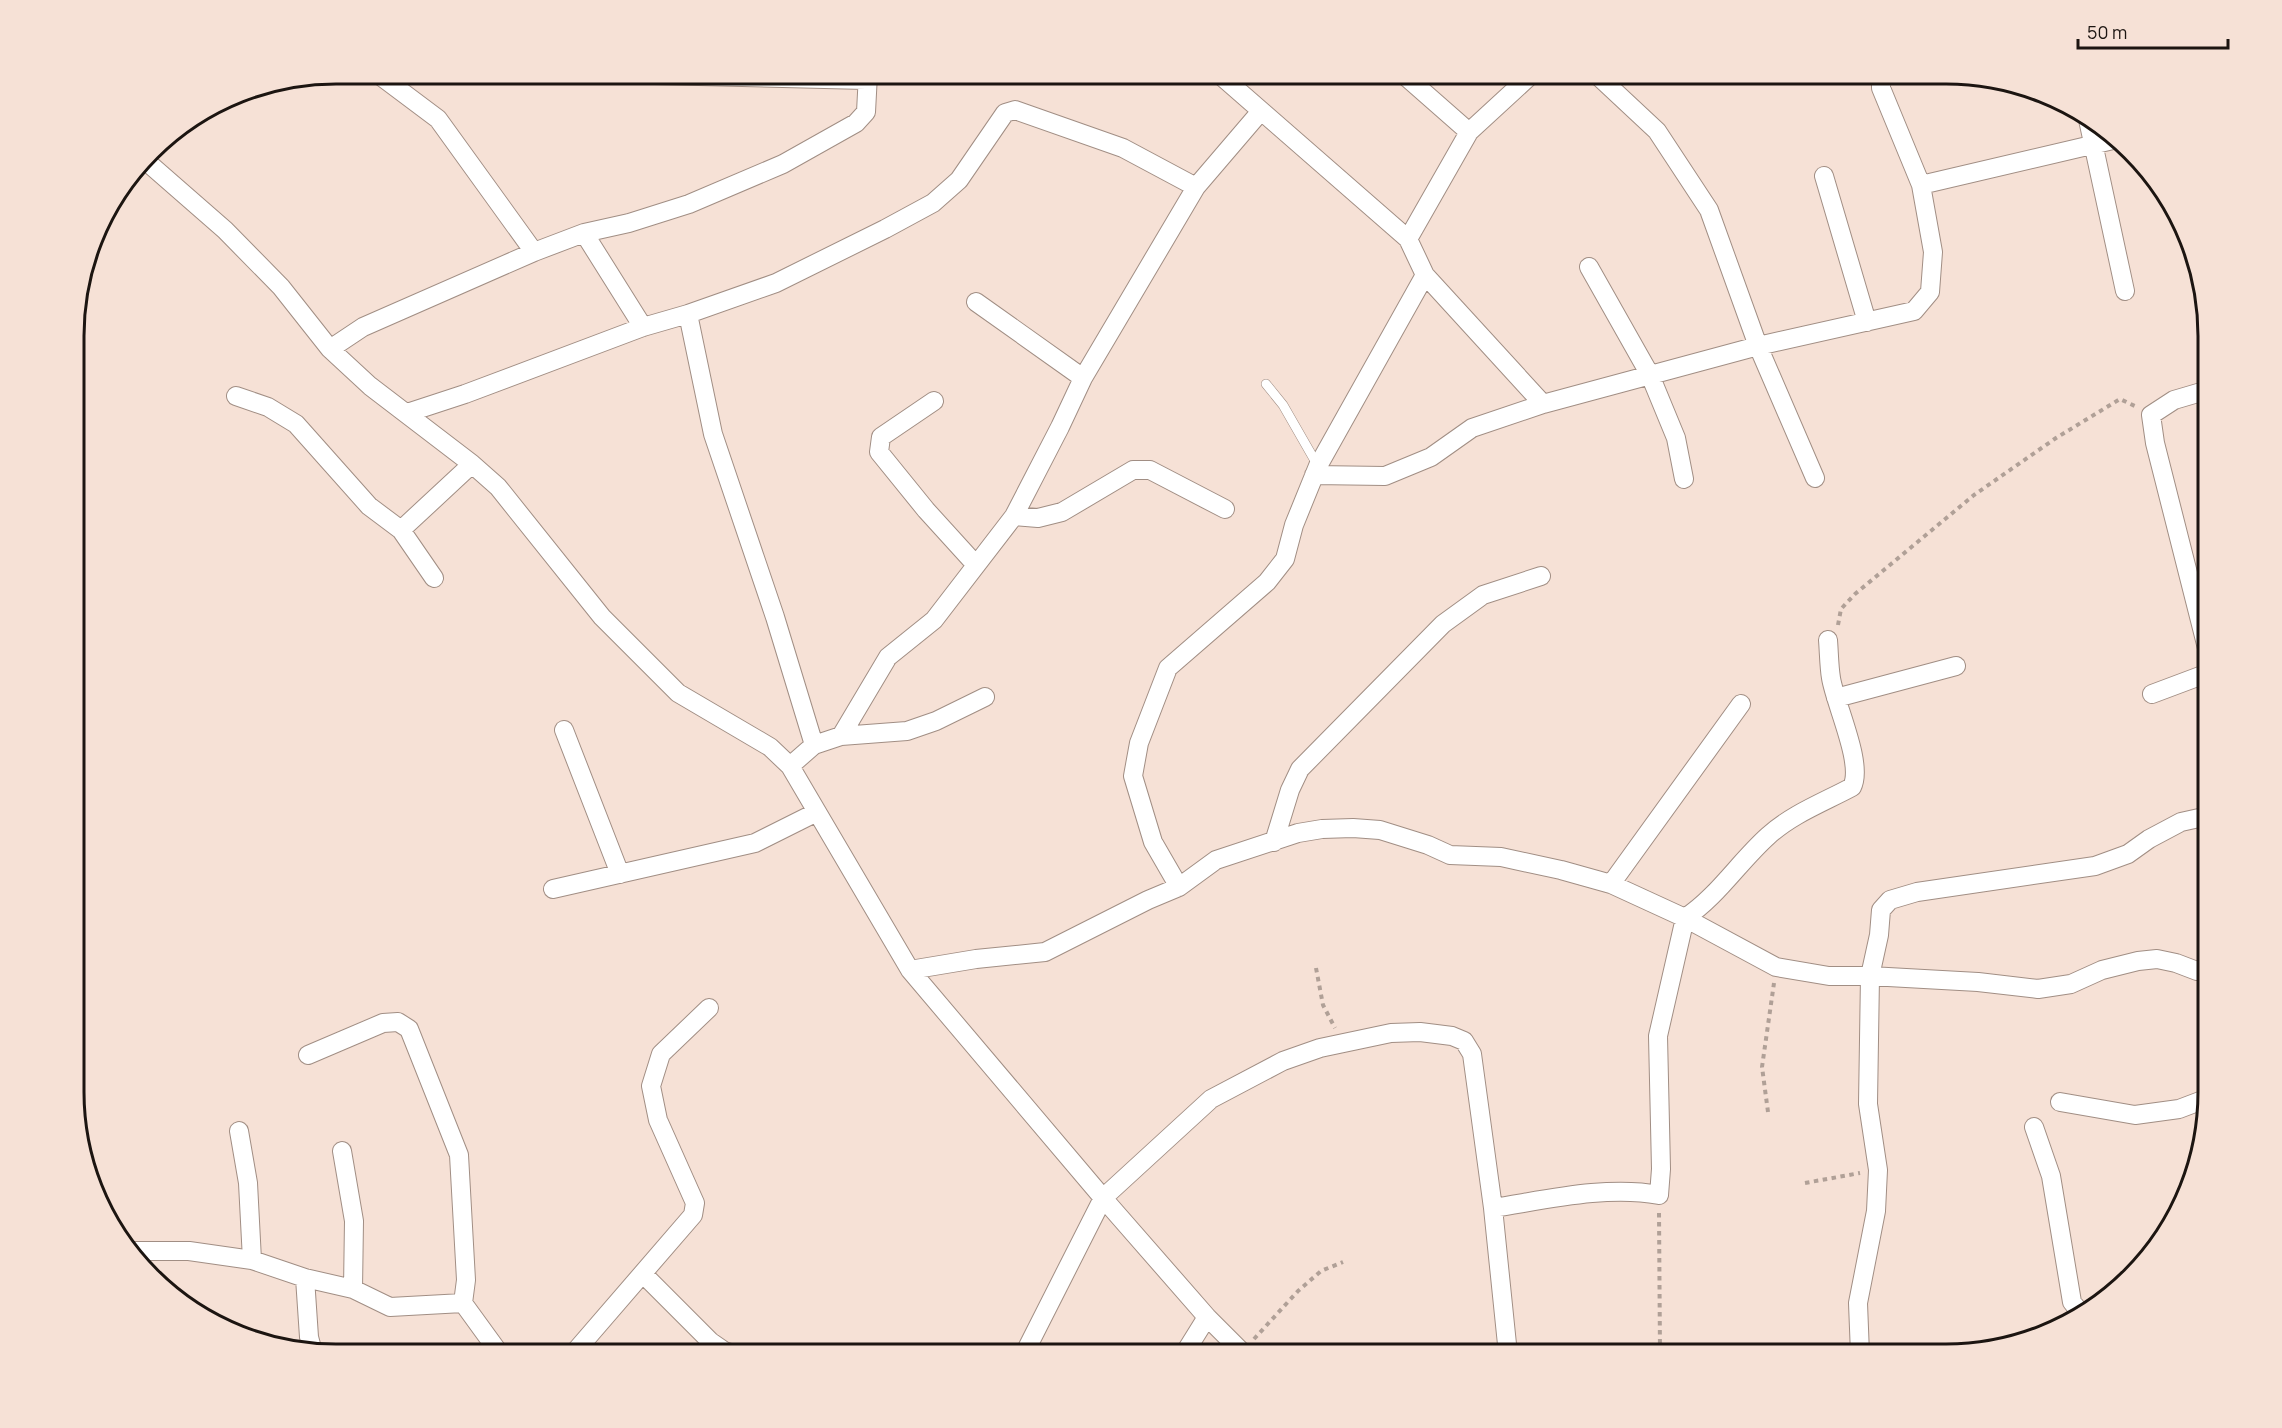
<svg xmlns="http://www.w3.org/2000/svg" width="2282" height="1428" font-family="Manrope,sans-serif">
<rect width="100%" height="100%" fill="#f6e1d6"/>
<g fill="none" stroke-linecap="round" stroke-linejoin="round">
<g stroke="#a18e84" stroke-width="10">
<path id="service" d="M 1266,384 L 1283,405 L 1318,466"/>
</g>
<g stroke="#a18e84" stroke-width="20">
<path id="minor" d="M 378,74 L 438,119 L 534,252
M 611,74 L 866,80
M 1403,74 L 1469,132
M 1596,74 L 1657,131 L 1709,210 L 1758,346 L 1815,478
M 2087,115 L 2125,291
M 146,161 L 225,230 L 281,287 L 330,349 L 370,386 L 472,464 L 498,487 L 602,617 L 678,693 L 770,747 L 790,766 L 910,970 L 1103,1198 L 1024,1354
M 1824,176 L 1867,322
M 1921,185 L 2113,140
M 584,233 L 643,327
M 1408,239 L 1469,132 L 1532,74
M 1589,267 L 1650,375 L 1676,438 L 1684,479
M 1425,275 L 1543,404
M 976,302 L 1083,378
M 688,314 L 713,434 L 775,617 L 814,745
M 330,349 L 363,327 L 534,252 L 584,233 L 629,223 L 689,204 L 783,164 L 856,123 L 866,112 L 868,74
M 2208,390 L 2174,400 L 2151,415 L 2155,443 L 2208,652
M 236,396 L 268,407 L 296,424 L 369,506 L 401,530 L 434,578
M 934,401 L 881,437 L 879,452 L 926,510 L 976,565
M 407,413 L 465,394 L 643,327 L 688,314 L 776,283 L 885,229 L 933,203 L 959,180 L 1005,113 L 1015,110 L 1123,148 L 1196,187
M 1314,475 L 1385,476 L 1431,457 L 1472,428 L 1543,404 L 1758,346 L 1914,311 L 1930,292 L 1933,252 L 1921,185 L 1881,88 L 1881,80 L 1890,74
M 1014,516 L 1038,518 L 1062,512 L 1133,470 L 1150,470 L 1225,509
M 401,530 L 472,464
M 2152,694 L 2208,673
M 1836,698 L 1956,666
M 564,730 L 620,874
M 841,736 L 907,731 L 936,721 L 985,697
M 790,766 L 814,745 L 841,736 L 888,657 L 934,620 L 1014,516 L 1060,427 L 1083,378 L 1196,187 L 1261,111
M 2208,816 L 2181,822 L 2149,839 L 2128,854 L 2095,866 L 1917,892 L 1890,900 L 1881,910 L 1879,935 L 1870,976 L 1978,982 L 2038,989 L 2071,984 L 2102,970 L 2138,961 L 2157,959 L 2176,963 L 2197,971 L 2208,972
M 1274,842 L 1290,790 L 1300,769 L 1443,624 L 1483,595 L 1541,576
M 1611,884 L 1741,704
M 1179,887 L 1153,842 L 1133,776 L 1139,743 L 1168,668 L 1267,582 L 1285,559 L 1294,525 L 1318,466 L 1425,275 L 1408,239 L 1219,74
M 553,889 L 755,843 L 817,812
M 910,970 L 976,959 L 1045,952 L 1148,900 L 1179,887 L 1216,860 L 1298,833 L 1322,829 L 1353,828 L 1380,830 L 1428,845 L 1450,855 L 1501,857 L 1561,870 L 1611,884 L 1685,918 L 1776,967 L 1829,976 L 1870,976 L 1868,1104 L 1878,1170 L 1876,1211 L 1858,1303 L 1860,1354
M 308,1055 L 383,1023 L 398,1022 L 409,1029 L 459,1155 L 466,1280 L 463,1303 L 500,1354
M 2060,1102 L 2135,1115 L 2179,1109 L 2208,1098
M 2034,1127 L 2051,1176 L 2072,1302 L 2082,1315
M 239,1131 L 248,1183 L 252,1260
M 342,1151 L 354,1221 L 353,1289
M 1493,1208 C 1545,1200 1607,1185 1659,1195 L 1661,1169 L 1658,1036 L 1685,918 C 1717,897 1739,862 1768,836 C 1792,814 1824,802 1852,787 C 1864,764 1835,704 1831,678 C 1829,666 1829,652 1828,640
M 131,1251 L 189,1251 L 252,1260 L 305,1278 L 353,1289 L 390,1307 L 463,1303
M 643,1274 L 711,1342 L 724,1351 L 734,1354
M 305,1278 L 309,1337 L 313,1352
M 573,1354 L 693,1215 L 695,1203 L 658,1120 L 651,1086 L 661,1054 L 709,1008
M 1184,1354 L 1207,1317
M 1244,1354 L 1207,1317 L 1103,1198 L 1211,1099 L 1283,1061 L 1320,1048 L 1391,1033 L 1420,1032 L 1452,1036 L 1464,1041 L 1472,1054 L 1493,1208 L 1508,1354"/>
</g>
<path stroke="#b0a097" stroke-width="4" stroke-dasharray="4.5 4.5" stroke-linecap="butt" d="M 1838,625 L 1841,609 L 1855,594 L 1974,495 L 2056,438 L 2120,399 L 2137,407
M 1316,968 L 1323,1005 L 1335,1028
M 1768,1112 L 1762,1067 L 1774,983
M 1805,1183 L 1860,1173
M 1659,1213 L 1660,1354
M 1254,1339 L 1298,1291 L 1321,1271 L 1343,1262"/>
<use href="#service" stroke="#fff" stroke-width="9"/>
<use href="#minor" stroke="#fff" stroke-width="18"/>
</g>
<path d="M0 0H2282V1428H0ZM336 84H1946A252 252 0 0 1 2198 336V1092A252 252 0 0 1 1946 1344H336A252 252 0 0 1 84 1092V336A252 252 0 0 1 336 84Z" fill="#f6e1d6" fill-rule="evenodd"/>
<path fill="none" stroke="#1c1511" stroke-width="3" d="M336 84H1946A252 252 0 0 1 2198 336V1092A252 252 0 0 1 1946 1344H336A252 252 0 0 1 84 1092V336A252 252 0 0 1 336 84Z"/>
<path d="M2078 39v9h150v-9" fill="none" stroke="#1c1511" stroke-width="3"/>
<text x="2087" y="39" font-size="18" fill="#1c1511" stroke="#f6e1d6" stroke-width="4.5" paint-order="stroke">50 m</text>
</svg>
